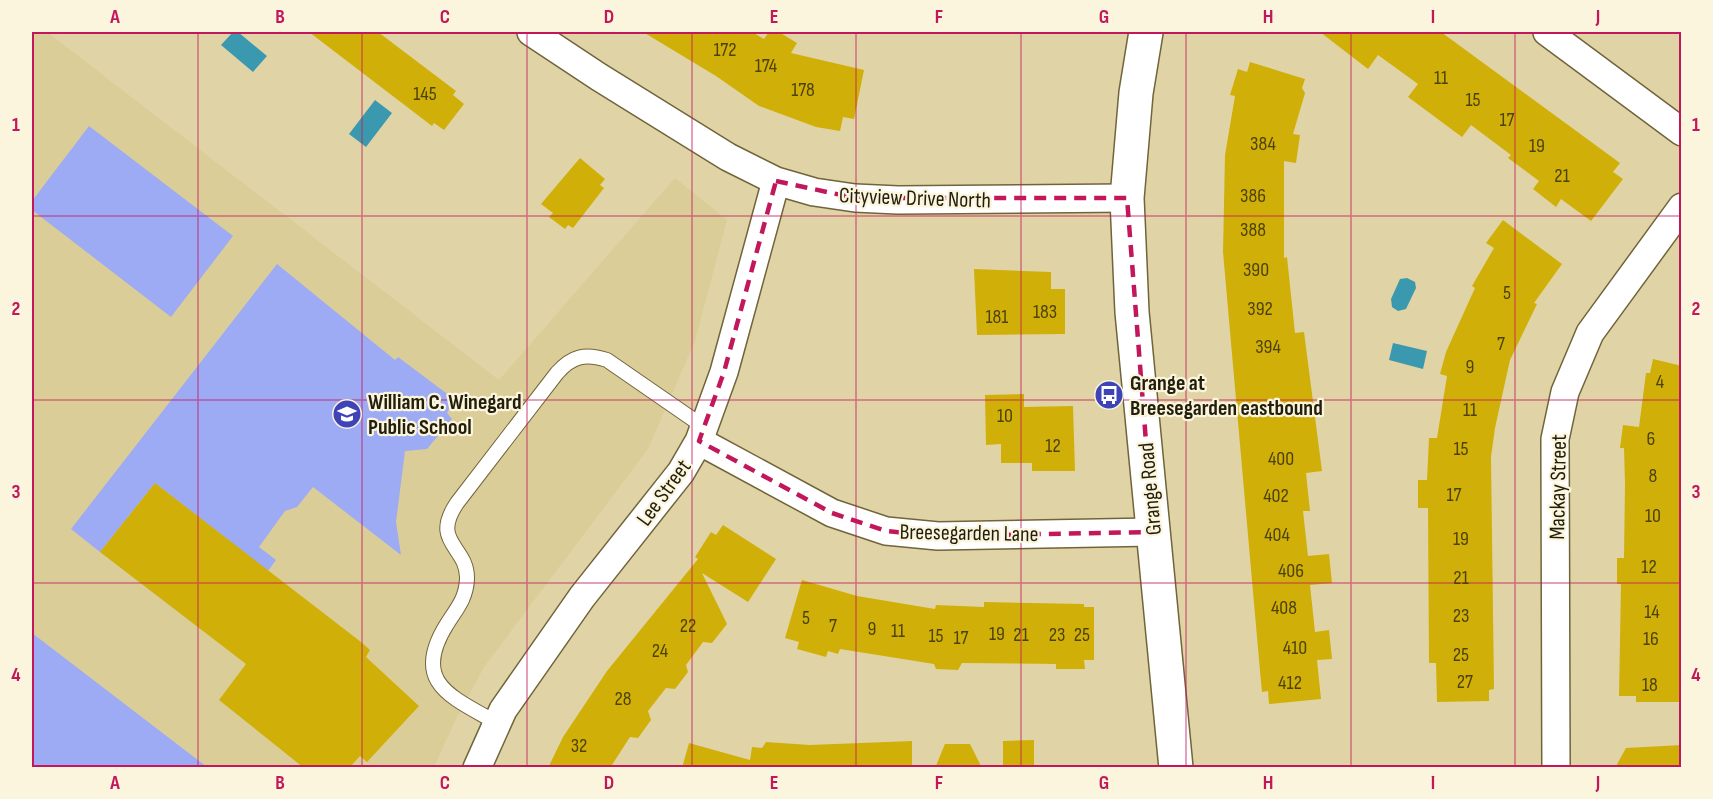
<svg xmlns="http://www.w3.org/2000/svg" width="1713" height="799" font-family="'Sofia Sans Condensed',sans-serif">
<rect width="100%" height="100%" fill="#e0d4a6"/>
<path fill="#dbcd97" d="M 32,32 L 47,32 L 499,380 L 675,178 L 727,220 L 695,341 L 648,449 L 484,667 L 454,723 L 434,767 L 207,767 L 32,633 Z"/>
<path fill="#9cabf4" d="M 89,126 L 233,236 L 171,317 L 32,210 L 32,201 Z
M 277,264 L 395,360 L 398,357 L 454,399 L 447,413 L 452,419 L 427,449 L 405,451 L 396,522 L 401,555 L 313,487 L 297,507 L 285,511 L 259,547 L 276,560 L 268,571 L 155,483 L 100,552 L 71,529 Z
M 32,633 L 207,767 L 32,767 Z"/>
<path fill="#3a99ae" d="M 233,32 L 238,32 L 267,56 L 253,72 L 221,45 Z
M 375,100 L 392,113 L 366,147 L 349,134 Z
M 1407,278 L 1415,282 L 1416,288 L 1406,309 L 1398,311 L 1392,307 L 1391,299 L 1400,279 Z
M 1393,343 L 1427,351 L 1423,369 L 1389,360 Z"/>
<path fill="#d0af08" d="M 309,32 L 378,32 L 456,91 L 453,95 L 464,104 L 444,130 L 434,123 L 432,126 Z
M 643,32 L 752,32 L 764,39 L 769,32 L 779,32 L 797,43 L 791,53 L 864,70 L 854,119 L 843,117 L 840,131 L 816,127 L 759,106 L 716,76 Z
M 1320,32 L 1441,32 L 1620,163 L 1613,172 L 1623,179 L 1591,221 L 1561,199 L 1556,207 L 1533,189 L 1539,181 L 1508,158 L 1511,155 L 1471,125 L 1462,137 L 1408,97 L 1418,84 L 1378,55 L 1368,69 Z
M 1250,62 L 1305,79 L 1302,88 L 1305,93 L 1293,134 L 1300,135 L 1296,163 L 1284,161 L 1284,258 L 1287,257 L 1295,333 L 1304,332 L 1322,471 L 1306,473 L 1310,511 L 1303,511 L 1308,556 L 1329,554 L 1332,583 L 1310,585 L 1315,632 L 1329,630 L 1332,659 L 1317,660 L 1321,699 L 1269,704 L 1268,691 L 1262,692 L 1260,671 L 1223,252 L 1225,155 L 1235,96 L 1230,95 L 1238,69 L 1247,72 Z
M 580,158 L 605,179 L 600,185 L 604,188 L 573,228 L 568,225 L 565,229 L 549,217 L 553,213 L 541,204 Z
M 1503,220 L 1562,264 L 1534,303 L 1537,304 L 1510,360 L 1495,428 L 1491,457 L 1494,689 L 1489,690 L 1489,701 L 1437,702 L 1436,663 L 1429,663 L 1428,508 L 1418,508 L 1418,480 L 1427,480 L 1429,438 L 1437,438 L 1447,376 L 1440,374 L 1446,352 L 1475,288 L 1472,286 L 1494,248 L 1486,243 Z
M 974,269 L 1051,272 L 1051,289 L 1065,289 L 1065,334 L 977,335 Z
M 1653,359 L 1682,366 L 1682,702 L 1636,702 L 1636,696 L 1619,696 L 1621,584 L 1617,584 L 1617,558 L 1624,558 L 1625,485 L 1624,448 L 1620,448 L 1623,425 L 1639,427 L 1646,373 L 1650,373 Z
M 1024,394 L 1024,407 L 1073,406 L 1075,471 L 1032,471 L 1032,463 L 1001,463 L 1001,444 L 986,445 L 985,395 Z
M 155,483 L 361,642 L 370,650 L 366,657 L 419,706 L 367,762 L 360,756 L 349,768 L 304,768 L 219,700 L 246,664 L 100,552 Z
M 723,525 L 776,559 L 748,602 L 702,573 L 727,624 L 712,643 L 703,642 L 686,665 L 688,672 L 675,689 L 666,688 L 648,711 L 651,720 L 638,738 L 630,737 L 610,768 L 548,768 L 563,737 L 607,671 L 698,559 L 695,557 L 711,532 L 716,535 Z
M 802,580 L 857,596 L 935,609 L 936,605 L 984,607 L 984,602 L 1084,604 L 1084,607 L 1094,607 L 1094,660 L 1084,660 L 1085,669 L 1056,669 L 1056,664 L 962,663 L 958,670 L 936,669 L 934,664 L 840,649 L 838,654 L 828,651 L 826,657 L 797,649 L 799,642 L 785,638 Z
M 1034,740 L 1034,768 L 1003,768 L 1003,741 Z
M 912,741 L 912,768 L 682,768 L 689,743 L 750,760 L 752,747 L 762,748 L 766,742 L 810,745 Z
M 945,744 L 970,744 L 982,768 L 935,768 Z
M 1682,745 L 1682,768 L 1615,768 L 1626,748 Z"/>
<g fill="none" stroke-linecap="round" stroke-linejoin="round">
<g stroke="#70643a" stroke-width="16">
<path id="service" d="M 497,723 C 452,697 410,683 447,624 C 457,608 466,599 467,579 C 468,546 430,543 457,503 L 557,373 C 572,356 585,353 607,360 L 704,427"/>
</g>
<g stroke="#70643a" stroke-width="30">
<path id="minor" d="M 531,32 L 599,77 L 728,157 L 776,181 L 814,192 L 855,198 L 898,200 L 1127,198
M 1547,32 L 1682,132
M 699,441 L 832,513 L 886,531 L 938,536 L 1153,532
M 477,768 L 503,710 L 582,597 L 681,472 L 699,441 L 724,372 L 776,181
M 1556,768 L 1555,439 L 1565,392 L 1590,333 L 1682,207"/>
</g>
<g stroke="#70643a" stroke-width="36">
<path id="secondary" d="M 1146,32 L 1136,93 L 1127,198 L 1132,312 L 1176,768"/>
</g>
<use href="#service" stroke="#fff" stroke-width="14"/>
<use href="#minor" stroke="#fff" stroke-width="27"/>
<use href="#secondary" stroke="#fff" stroke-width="33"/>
</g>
<path fill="none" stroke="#c2185b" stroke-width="4.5" stroke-dasharray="12 8" stroke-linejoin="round" d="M 776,181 L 855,198 L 1127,198 L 1153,532 L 938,536 L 886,531 L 832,513 L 699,441 L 724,372 Z"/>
<path fill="none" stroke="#c2185b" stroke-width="1.5" stroke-opacity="0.55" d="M 198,32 L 198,768M 362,32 L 362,768M 527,32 L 527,768M 692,32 L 692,768M 856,32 L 856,768M 1021,32 L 1021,768M 1186,32 L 1186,768M 1351,32 L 1351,768M 1515,32 L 1515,768M 32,216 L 1682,216M 32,400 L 1682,400M 32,583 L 1682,583"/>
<defs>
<g id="bus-disc" transform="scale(1.5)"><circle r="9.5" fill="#3e43b7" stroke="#fbf5dd"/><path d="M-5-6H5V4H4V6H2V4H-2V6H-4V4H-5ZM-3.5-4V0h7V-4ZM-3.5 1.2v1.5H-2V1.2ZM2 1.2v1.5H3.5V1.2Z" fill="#fff"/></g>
<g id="school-disc" transform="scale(1.5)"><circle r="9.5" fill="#3e43b7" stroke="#fbf5dd"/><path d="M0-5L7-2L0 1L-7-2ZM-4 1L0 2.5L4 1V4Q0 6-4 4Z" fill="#fff"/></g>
</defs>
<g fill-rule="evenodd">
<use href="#bus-disc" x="1109" y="395"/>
<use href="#school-disc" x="347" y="414"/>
</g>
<g text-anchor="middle" stroke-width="4.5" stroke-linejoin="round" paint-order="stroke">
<g font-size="20" fill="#4e420b">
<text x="725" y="56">172</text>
<text x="766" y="72">174</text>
<text x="1441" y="84">11</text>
<text x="803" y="96">178</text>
<text x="425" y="100">145</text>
<text x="1473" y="106">15</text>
<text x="1507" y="126">17</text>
<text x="1263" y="150">384</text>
<text x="1537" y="152">19</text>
<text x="1562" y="182">21</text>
<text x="1253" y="202">386</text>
<text x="1253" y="236">388</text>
<text x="1256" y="276">390</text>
<text x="1507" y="299">5</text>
<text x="1260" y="315">392</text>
<text x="1045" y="318">183</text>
<text x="997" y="323">181</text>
<text x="1501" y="350">7</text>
<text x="1268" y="353">394</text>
<text x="1470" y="373">9</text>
<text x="1660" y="388">4</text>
<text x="1470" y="416">11</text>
<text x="1005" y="422">10</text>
<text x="1651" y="445">6</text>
<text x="1053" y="452">12</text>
<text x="1461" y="455">15</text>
<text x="1281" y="465">400</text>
<text x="1653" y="482">8</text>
<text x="1454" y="501">17</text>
<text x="1276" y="502">402</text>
<text x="1653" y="522">10</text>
<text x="1277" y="541">404</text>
<text x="1461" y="545">19</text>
<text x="1649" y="573">12</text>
<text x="1291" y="577">406</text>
<text x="1461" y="584">21</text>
<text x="1284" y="614">408</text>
<text x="1652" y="618">14</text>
<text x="1461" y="622">23</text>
<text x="806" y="624">5</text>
<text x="688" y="632">22</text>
<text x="833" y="632">7</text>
<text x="872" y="635">9</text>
<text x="898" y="637">11</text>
<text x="997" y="640">19</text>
<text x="1021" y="641">21</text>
<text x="1057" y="641">23</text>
<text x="1082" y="641">25</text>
<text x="936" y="642">15</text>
<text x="961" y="644">17</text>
<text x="1651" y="645">16</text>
<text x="1295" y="654">410</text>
<text x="660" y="657">24</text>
<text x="1461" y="661">25</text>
<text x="1465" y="688">27</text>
<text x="1290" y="689">412</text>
<text x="1650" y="691">18</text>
<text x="623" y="705">28</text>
<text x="579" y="752">32</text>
</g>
<g font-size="22" fill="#221e0c" stroke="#fbf5dd">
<text transform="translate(915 197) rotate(2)" y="8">Cityview Drive North</text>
<text transform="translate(1557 487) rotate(-89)" y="8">Mackay Street</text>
<text transform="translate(1149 489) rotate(-95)" y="8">Grange Road</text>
<text transform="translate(663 492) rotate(-54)" y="8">Lee Street</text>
<text transform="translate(969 532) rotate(1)" y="8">Breesegarden Lane</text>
</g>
<g font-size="22" font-weight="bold" fill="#221e0c" stroke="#fbf5dd" text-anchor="start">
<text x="1130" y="390">Grange at<tspan x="1130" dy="25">Breesegarden eastbound</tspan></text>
<text x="368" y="409">William C. Winegard<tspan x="368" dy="25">Public School</tspan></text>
</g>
</g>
<rect width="1713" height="799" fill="none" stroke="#fbf5dd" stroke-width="66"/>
<rect x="33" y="33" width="1647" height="733" fill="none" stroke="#c2185b" stroke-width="2"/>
<g font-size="20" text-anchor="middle" font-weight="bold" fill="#c2185b">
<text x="115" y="23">A</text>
<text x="280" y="23">B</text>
<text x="445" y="23">C</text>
<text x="609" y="23">D</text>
<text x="774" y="23">E</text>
<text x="939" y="23">F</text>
<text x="1104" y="23">G</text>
<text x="1268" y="23">H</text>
<text x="1433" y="23">I</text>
<text x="1598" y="23">J</text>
<text x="16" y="131">1</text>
<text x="1696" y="131">1</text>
<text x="16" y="315">2</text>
<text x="1696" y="315">2</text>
<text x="16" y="498">3</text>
<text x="1696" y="498">3</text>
<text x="16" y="681">4</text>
<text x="1696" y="681">4</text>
<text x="115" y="789">A</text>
<text x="280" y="789">B</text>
<text x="445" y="789">C</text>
<text x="609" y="789">D</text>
<text x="774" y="789">E</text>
<text x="939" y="789">F</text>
<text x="1104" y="789">G</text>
<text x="1268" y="789">H</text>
<text x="1433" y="789">I</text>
<text x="1598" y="789">J</text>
</g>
</svg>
